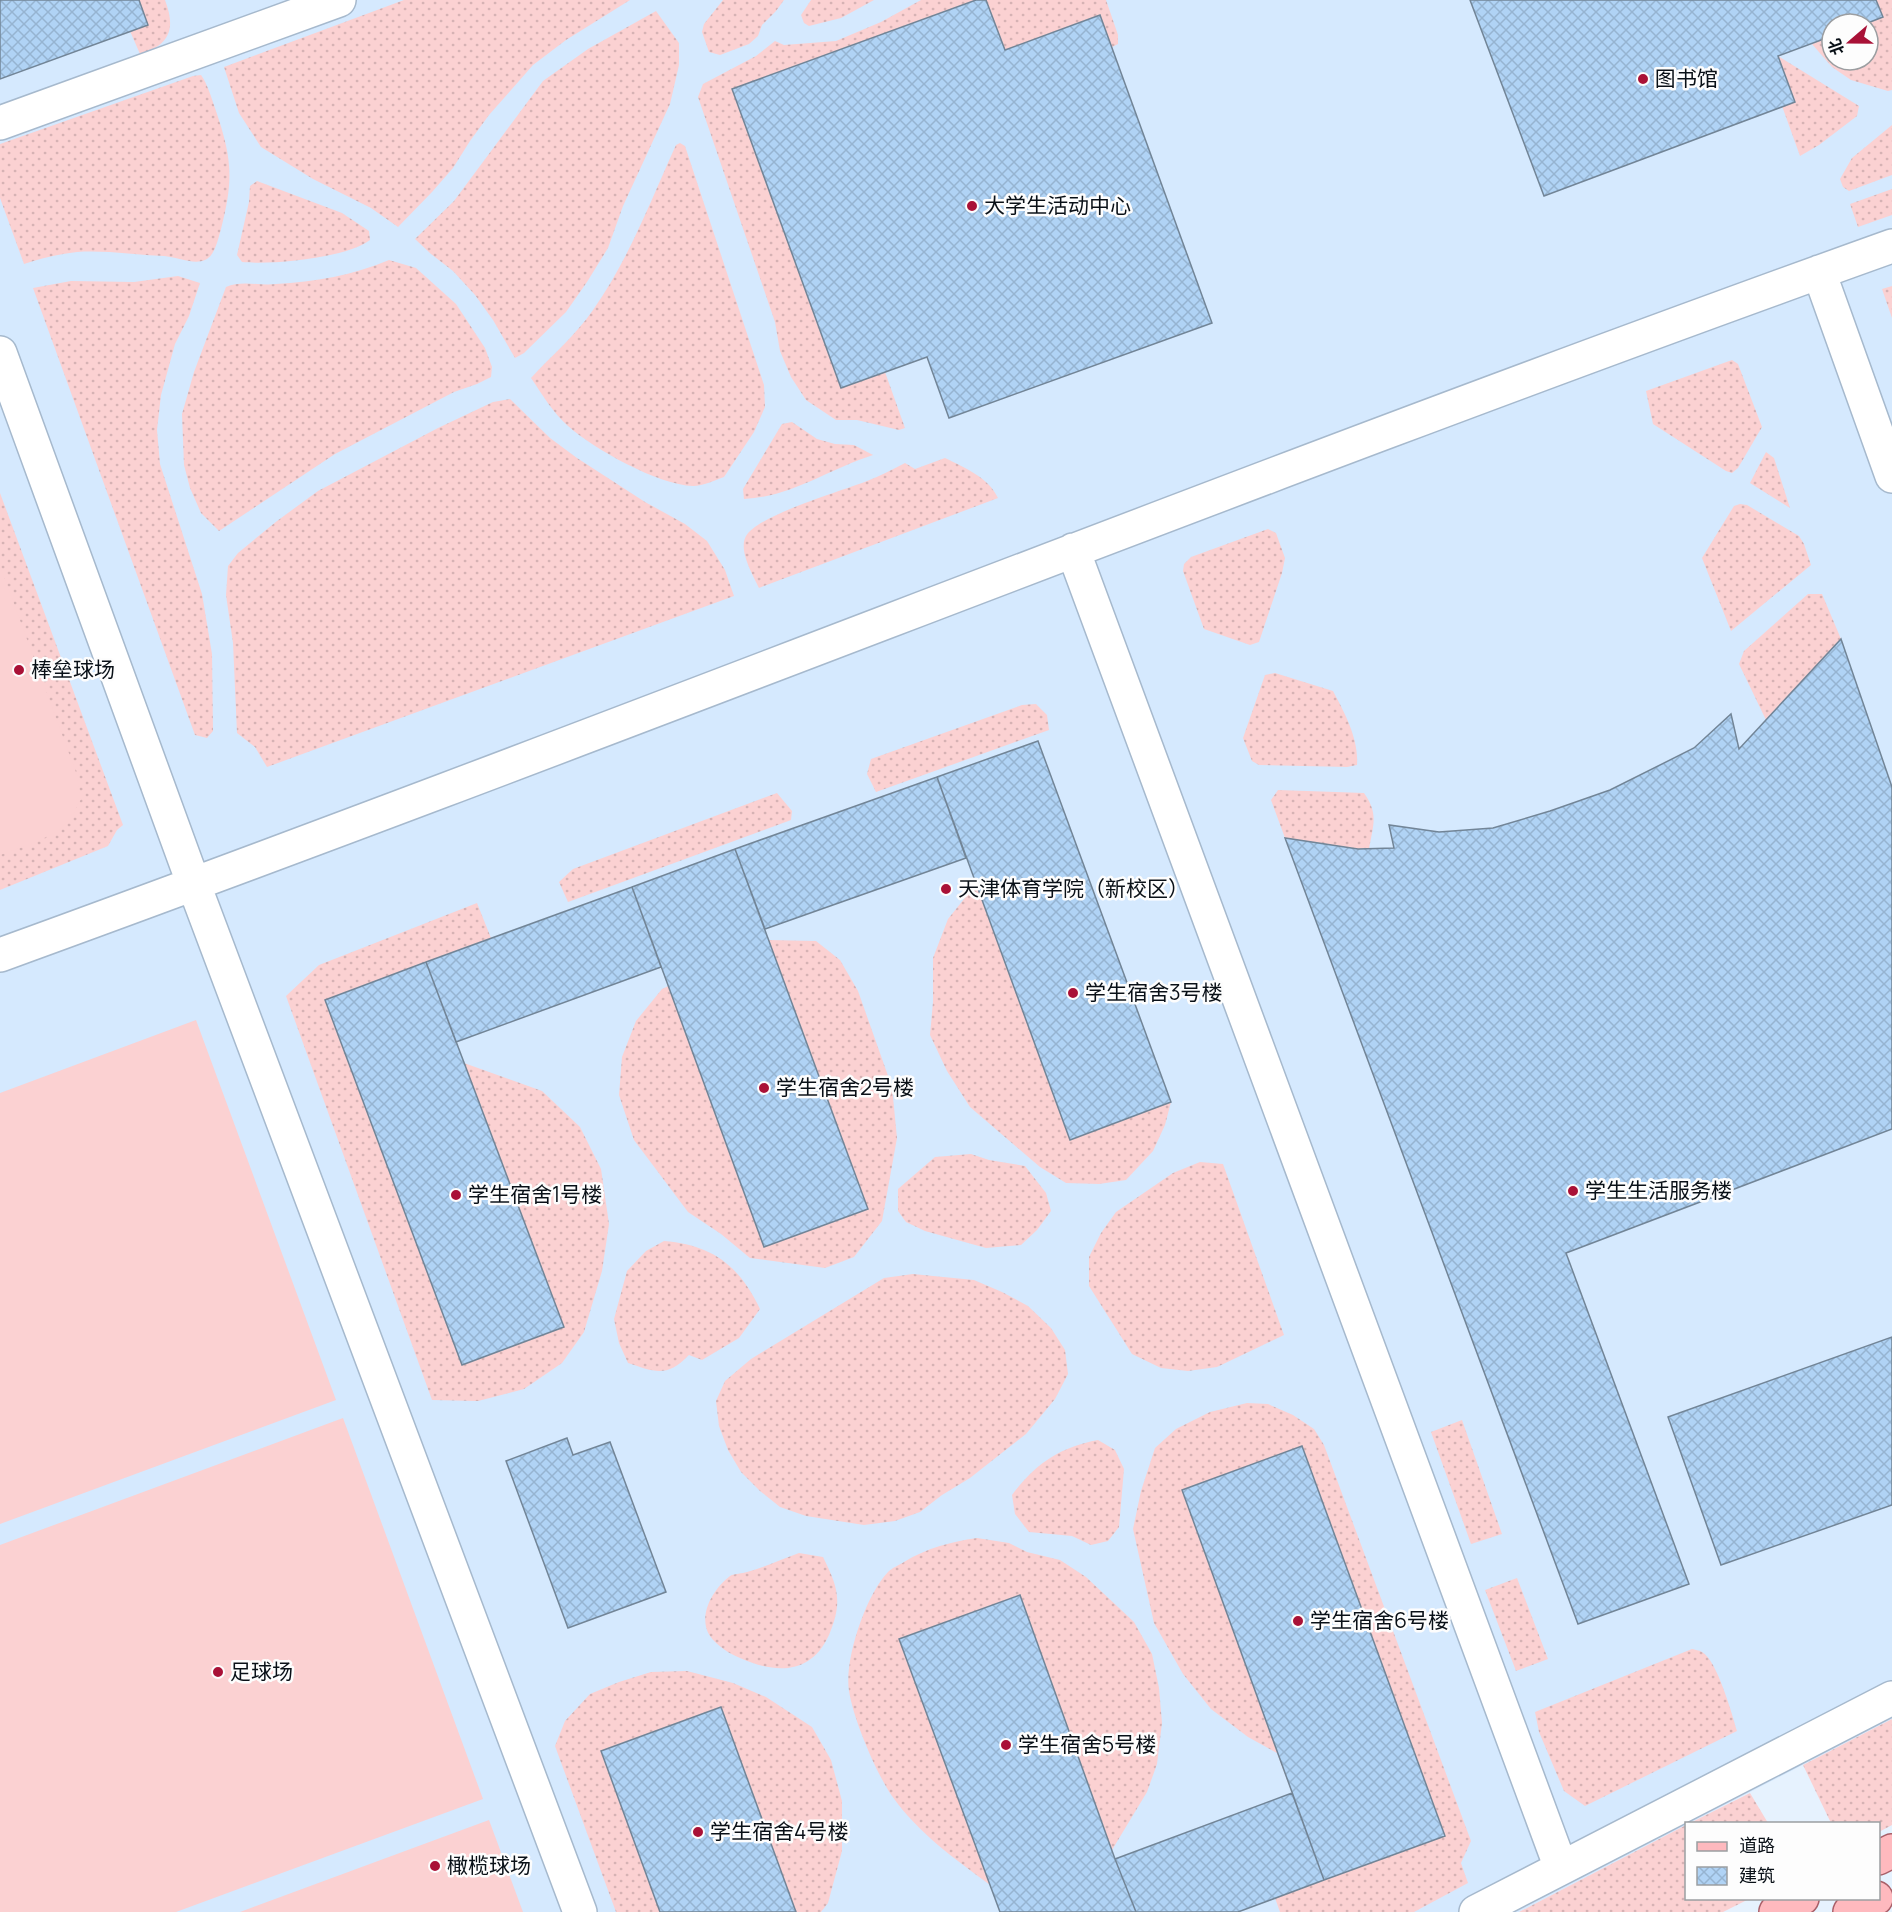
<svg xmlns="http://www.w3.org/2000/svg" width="1892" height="1912" font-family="Manrope,'Noto Sans SC',sans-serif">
<defs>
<pattern id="grass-dots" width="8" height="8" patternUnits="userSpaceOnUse" patternTransform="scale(1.5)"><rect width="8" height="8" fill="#fbd1d2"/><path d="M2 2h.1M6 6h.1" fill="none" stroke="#d6b2b4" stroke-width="1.8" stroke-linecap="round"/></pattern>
<pattern id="building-cross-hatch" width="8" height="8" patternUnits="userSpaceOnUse" patternTransform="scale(1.5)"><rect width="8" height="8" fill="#b0d3f5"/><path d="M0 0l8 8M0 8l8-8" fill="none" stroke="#96b4d1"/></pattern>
</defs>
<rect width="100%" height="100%" fill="#e6f2fe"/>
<path fill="#d5e9fe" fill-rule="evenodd" d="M 0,0 L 1892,0 L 1892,1719 L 1690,1823 L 1686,1824 L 1686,1825 L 1519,1912 L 0,1912 ZM 1832,24 L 1868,24 L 1868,60 L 1832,60 Z"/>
<path fill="url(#grass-dots)" d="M 139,0 L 165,0 C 176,29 170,45 140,54 L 130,31 Z
M 404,0 L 630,0 L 566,40 L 533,65 L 489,115 L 470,141 L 453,168 L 432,192 L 398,227 L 371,208 L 313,179 L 261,147 L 239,113 L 224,67 Z
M 723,0 L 784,0 L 776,11 L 762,25 L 758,36 L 749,44 L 720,55 L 709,52 L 702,32 L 704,24 Z
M 811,0 L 874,0 L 841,18 L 809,26 L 804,23 L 801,15 Z
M 921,0 L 976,0 L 732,89 L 841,388 L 885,372 L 905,428 L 899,430 L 857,420 L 836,420 L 806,400 L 791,377 L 780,351 L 775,322 L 698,97 L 703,84 L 756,56 L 775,41 L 784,45 L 836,41 L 881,22 Z
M 986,0 L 1106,0 L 1118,35 L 1118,44 L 1112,47 L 1100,16 L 1005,50 Z
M 1876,0 L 1892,0 L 1892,90 L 1888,91 L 1851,80 L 1832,67 L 1812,44 L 1832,36 L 1832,60 L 1868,60 L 1868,24 L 1865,24 L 1882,17 Z
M 656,11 L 679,43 L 679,65 L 670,104 L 623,206 L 608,248 L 587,282 L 566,312 L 524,353 L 515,358 L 493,320 L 475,295 L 453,271 L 431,254 L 415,239 L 454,201 L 543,81 L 588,49 Z
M 1778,56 L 1859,106 L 1857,116 L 1819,145 L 1800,156 L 1782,106 L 1795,101 Z
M 201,75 C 208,85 211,97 215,108 C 232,158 234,178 221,229 C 218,239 215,256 205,260 C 194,265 176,257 164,256 C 136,255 106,250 77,252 C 59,254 41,258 24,264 L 0,198 L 0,144 L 193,76 Z
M 1892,125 L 1892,175 L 1849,191 L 1843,187 L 1840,179 L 1852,158 Z
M 680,143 L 685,146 L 764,385 L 765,407 L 754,432 L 724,477 C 715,480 703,486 693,486 C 658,485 594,449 568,426 C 553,413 542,394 531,378 C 551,356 576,335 593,310 C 629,259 650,202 676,145 Z
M 257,181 L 342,213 L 369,231 L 370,240 C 346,258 273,265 242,262 L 237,255 L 249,202 L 250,186 Z
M 1892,189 L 1892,215 L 1858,227 L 1850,204 Z
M 389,260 L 416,268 L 456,304 L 485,348 L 492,367 L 491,377 L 477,384 L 454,392 L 335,454 L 219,531 L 201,513 L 190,488 L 184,465 L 182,414 L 194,372 L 226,287 C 241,280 260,286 276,284 C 314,282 354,275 389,260 Z
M 178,276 L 200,283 L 189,316 L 175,344 L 161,395 L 157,430 L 160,464 L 202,594 L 212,654 L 213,731 L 207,738 L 195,735 L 33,288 L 71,281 L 134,282 Z
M 1892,286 L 1892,318 L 1882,289 Z
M 1732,360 L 1738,364 L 1762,427 L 1738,468 L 1732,473 L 1726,471 L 1653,424 L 1646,391 Z
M 510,399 L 550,438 L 577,458 L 645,502 L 685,524 L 707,541 L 725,570 L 734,596 L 267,767 L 255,747 L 237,733 L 233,643 L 226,595 L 228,566 L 238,553 L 277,521 L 318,491 L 438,428 L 493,402 Z
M 792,422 L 817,439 L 835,444 L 854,445 L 873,455 C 829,469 791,497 744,499 L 743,489 L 782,424 Z
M 1766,452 L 1774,458 L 1790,508 L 1750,483 Z
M 945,458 C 965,468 988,477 998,498 L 759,588 C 753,575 738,550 746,536 C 758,515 842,491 867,481 C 880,476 893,469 905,463 L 915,469 Z
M 0,493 L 123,825 L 117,830 L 108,846 L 0,890 Z
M 1740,504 L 1747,505 L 1799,536 L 1804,544 L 1811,565 L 1731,631 L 1702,558 L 1734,506 Z
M 1268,529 L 1276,533 L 1285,558 L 1282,573 L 1259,642 L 1250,645 L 1204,629 L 1183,571 L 1184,564 L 1191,557 Z
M 1808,594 L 1822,594 L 1841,639 L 1766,720 L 1739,664 L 1744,651 Z
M 1275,673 L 1333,691 C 1345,713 1359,740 1357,765 L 1347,767 L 1259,765 L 1252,761 L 1243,738 L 1265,675 Z
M 1036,704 L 1047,715 L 1049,730 L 876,792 L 867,774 L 871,759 L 1022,705 Z
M 1278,790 L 1364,793 C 1379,814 1373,825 1369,849 L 1358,849 L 1285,838 L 1271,800 Z
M 777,793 L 792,811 L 791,820 L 568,902 L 559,882 L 573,869 Z
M 976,884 L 1070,1139 L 1171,1102 L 1165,1125 L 1153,1151 L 1126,1180 L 1099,1184 L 1066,1183 L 1040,1167 L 970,1107 L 947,1071 L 930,1035 L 933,1002 L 933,958 L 948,919 Z
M 477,903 L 491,938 L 426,962 L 464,1063 L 542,1091 L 580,1127 L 601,1169 L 609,1224 L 602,1271 L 584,1332 L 562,1363 L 524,1389 L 478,1401 L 432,1400 L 286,996 L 319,965 Z
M 769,940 L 816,941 L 840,960 L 858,991 L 892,1087 L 897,1138 L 882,1221 L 854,1257 L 825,1268 L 750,1258 L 721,1234 L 688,1212 L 634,1140 L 619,1095 L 622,1057 L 636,1021 L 662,989 Z
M 971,1154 L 989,1160 L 1025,1166 L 1046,1193 L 1051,1211 L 1037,1230 L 1021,1245 L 986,1248 L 925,1231 L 906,1222 L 898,1211 L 898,1189 L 935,1157 Z
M 1200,1162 L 1223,1164 L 1284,1335 L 1217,1367 L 1188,1371 L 1161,1368 L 1132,1354 L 1089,1286 L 1089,1257 L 1101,1233 L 1116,1212 L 1173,1173 Z
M 664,1241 C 712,1245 739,1265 760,1309 L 739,1338 L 702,1360 L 689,1355 C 667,1378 655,1372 628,1363 L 619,1343 L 614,1319 L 627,1271 L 646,1251 Z
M 913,1274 L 974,1280 L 1002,1292 L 1028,1306 L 1051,1328 L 1065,1350 L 1068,1374 L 1055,1399 L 1026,1434 L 970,1478 L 942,1495 L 920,1512 L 895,1521 L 864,1525 L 806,1516 L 780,1507 L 760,1491 L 741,1472 L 728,1450 L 719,1426 L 716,1401 L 725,1381 L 751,1359 L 884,1278 Z
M 1247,1403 L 1268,1404 L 1293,1415 L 1314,1429 L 1324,1445 L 1471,1841 L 1461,1863 L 1468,1883 L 1414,1912 L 1280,1912 L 1275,1898 L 1324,1879 L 1277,1753 L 1248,1737 L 1211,1709 L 1183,1674 L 1154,1623 L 1133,1529 L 1141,1491 L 1155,1448 L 1176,1429 L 1210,1412 Z
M 1462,1420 L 1502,1534 L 1471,1544 L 1431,1432 Z
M 1098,1440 L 1115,1450 L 1124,1469 L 1119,1527 L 1108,1541 L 1091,1545 L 1072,1536 L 1029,1532 L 1015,1514 L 1012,1495 C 1035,1464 1060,1447 1098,1440 Z
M 977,1538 L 1009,1543 L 1027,1552 L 1060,1560 L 1086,1577 L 1134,1622 L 1152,1654 L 1159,1688 L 1162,1723 L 1157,1764 L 1147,1792 L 1112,1850 L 1020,1595 L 990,1885 C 955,1859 918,1833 892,1796 C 876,1773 853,1718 849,1691 C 844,1659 866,1595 888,1572 C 892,1568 899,1565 904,1562 C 927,1548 950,1542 977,1538 Z
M 799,1553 L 823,1557 C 838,1587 843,1602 829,1635 C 811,1675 775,1674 740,1658 C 730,1654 717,1646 710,1636 C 697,1616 713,1589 730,1576 C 735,1573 742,1574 747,1572 C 765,1567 782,1559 799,1553 Z
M 1517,1578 L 1548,1659 L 1516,1671 L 1485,1590 Z
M 1692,1649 C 1695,1650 1699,1650 1702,1652 C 1717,1660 1732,1714 1737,1731 L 1585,1806 L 1564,1791 L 1539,1732 L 1535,1712 Z
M 687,1671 L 733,1683 L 766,1697 L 812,1727 L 831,1760 L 842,1801 L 842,1851 L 828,1903 L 821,1912 L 616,1912 L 555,1746 L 565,1721 L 590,1694 L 619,1682 L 651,1672 Z
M 1892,1719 L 1892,1825 L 1879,1832 L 1878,1824 L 1831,1823 L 1803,1765 Z
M 1750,1793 L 1768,1823 L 1690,1823 Z
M 1686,1825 L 1686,1898 L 1749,1899 L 1723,1912 L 1519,1912 Z"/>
<path fill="#fbd1d2" d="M 0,566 L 77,775 L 81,799 L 71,818 L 59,830 L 37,842 L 0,855 Z
M 196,1020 L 336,1400 L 0,1524 L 0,1093 Z
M 343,1418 L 483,1799 L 176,1912 L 0,1912 L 0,1545 Z
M 489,1820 L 523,1912 L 240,1912 Z"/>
<path fill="url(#building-cross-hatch)" stroke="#728597" stroke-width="1.5" d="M 0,0 L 139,0 L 148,25 L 0,79 Z
M 976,0 L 986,0 L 1005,50 L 1100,15 L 1212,323 L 949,418 L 927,357 L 841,388 L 732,89 Z
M 1470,0 L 1876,0 L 1883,17 L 1865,24 L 1832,24 L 1832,36 L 1778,56 L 1795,102 L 1544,196 Z
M 1841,639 L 1892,787 L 1892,1129 L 1566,1253 L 1689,1584 L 1578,1624 L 1285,838 L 1358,849 L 1394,848 L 1389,825 L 1439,832 L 1493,828 L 1550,811 L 1610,790 L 1694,748 L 1731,714 L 1739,749 Z
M 1038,741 L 1171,1102 L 1070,1140 L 937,777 Z
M 937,777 L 966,858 L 765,929 L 735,849 Z
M 735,849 L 868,1209 L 764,1247 L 632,887 Z
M 632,887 L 661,967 L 456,1042 L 426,962 Z
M 426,962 L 564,1327 L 462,1365 L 325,1000 Z
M 1892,1337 L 1892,1505 L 1721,1565 L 1668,1417 Z
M 567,1438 L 573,1455 L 610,1442 L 666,1592 L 568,1628 L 506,1461 Z
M 1302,1446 L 1445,1836 L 1324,1880 L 1182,1490 Z
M 1020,1595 L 1115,1859 L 1136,1912 L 1000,1912 L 899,1639 Z
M 721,1707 L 796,1912 L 660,1912 L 601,1751 Z
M 1292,1793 L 1324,1880 L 1238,1912 L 1136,1912 L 1115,1859 Z"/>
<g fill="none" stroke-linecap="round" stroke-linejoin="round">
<g stroke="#a6b9cd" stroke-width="36">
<path id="minor" d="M 0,123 L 339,0
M 1819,272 L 1892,476
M 0,353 L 194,885 L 580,1912
M 1073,550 L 1561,1868
M 0,955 C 633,725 1258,473 1892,246
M 1476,1912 L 1892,1698"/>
</g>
<g stroke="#a85f68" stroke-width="36">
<path id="major" d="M 1878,1858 L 1892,1851
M 1776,1912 L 1802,1898
M 1850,1912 L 1876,1898"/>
</g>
<use href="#minor" stroke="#fff" stroke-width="33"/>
<use href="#major" stroke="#feb9be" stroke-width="33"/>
</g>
<g fill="#a91137" stroke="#fdfdfd" stroke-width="2">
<circle cx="1643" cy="79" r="6"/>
<circle cx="972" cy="206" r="6"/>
<circle cx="19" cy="670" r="6"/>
<circle cx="946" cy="889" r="6"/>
<circle cx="1073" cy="993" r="6"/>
<circle cx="764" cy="1088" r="6"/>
<circle cx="1573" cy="1191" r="6"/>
<circle cx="456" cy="1195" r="6"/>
<circle cx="1298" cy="1621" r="6"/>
<circle cx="218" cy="1672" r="6"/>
<circle cx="1006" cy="1745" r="6"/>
<circle cx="698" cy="1832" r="6"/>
<circle cx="435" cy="1866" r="6"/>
</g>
<g text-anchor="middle" stroke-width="5" stroke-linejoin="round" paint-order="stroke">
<g font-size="21" fill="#091017" stroke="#fdfdfd" text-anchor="start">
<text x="1655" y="86">图书馆</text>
<text x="984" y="213">大学生活动中心</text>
<text x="31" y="677">棒垒球场</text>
<text x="958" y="896">天津体育学院（新校区）</text>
<text x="1085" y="1000">学生宿舍3号楼</text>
<text x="776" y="1095">学生宿舍2号楼</text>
<text x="1585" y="1198">学生生活服务楼</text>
<text x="468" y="1202">学生宿舍1号楼</text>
<text x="1310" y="1628">学生宿舍6号楼</text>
<text x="230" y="1679">足球场</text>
<text x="1018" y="1752">学生宿舍5号楼</text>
<text x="710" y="1839">学生宿舍4号楼</text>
<text x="447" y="1873">橄榄球场</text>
</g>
</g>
<rect x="1685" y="1822" width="195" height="78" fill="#fdfdfd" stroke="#9b9ea1" stroke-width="1.5"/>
<rect x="1697" y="1842" width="30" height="9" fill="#feb9be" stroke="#9b9ea1" stroke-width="1.5"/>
<text x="1739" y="1852" font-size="18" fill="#091017">道路</text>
<rect x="1697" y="1867" width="30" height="18" fill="url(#building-cross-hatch)" stroke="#9b9ea1" stroke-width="1.5"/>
<text x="1739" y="1882" font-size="18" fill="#091017">建筑</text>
<g transform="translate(1850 42) rotate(250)"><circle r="28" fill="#fdfdfd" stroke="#9b9ea1" stroke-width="1.5"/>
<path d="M0-4.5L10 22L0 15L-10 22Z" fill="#a91137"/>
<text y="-9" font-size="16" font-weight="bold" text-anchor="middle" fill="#091017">北</text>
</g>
</svg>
